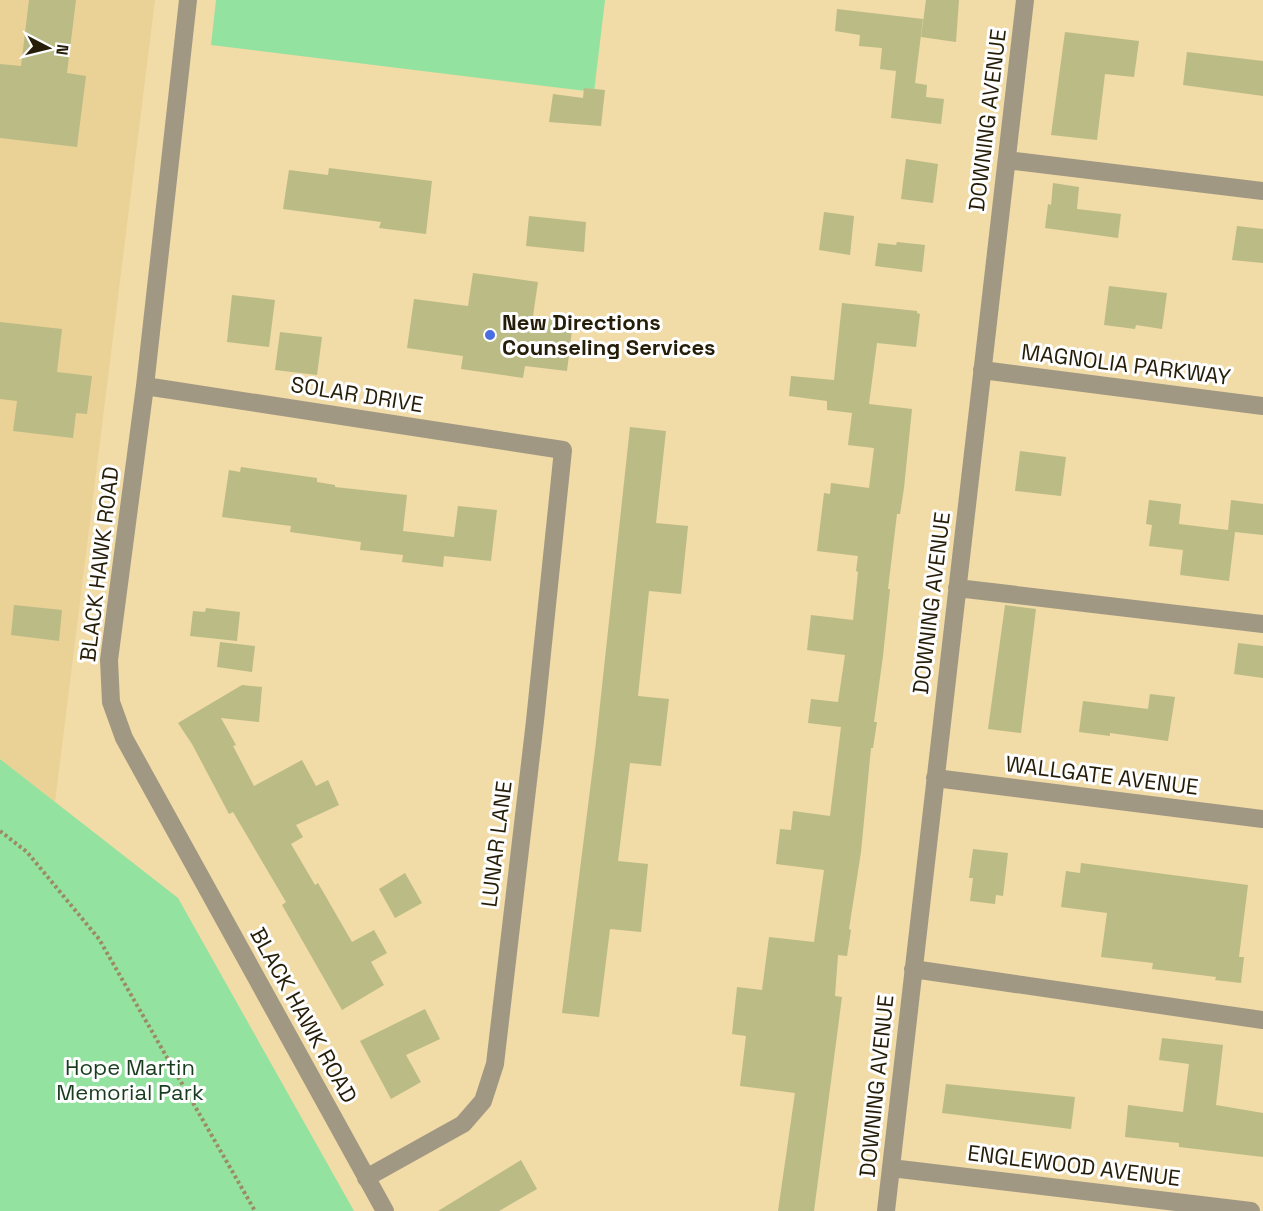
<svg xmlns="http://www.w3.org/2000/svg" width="1263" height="1211" font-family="'Space Grotesk',sans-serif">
<rect width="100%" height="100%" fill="#f1dba7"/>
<path fill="#ead196" d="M 0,0 L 155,0 L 55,802 L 0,759 Z"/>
<path fill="#94e29f" d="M 216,0 L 605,0 L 594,92 L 211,45 Z
M 0,759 L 178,898 L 354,1211 L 0,1211 Z"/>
<path fill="#bbbb86" d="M 29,0 L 76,0 L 67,73 L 86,76 L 77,147 L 0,138 L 0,64 L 21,66 Z
M 926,0 L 959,0 L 956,42 L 921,37 Z
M 837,9 L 923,19 L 915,83 L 927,85 L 926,97 L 944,99 L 941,124 L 891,118 L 896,71 L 880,69 L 882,48 L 859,46 L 860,35 L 835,31 Z
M 1065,32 L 1139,41 L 1134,77 L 1105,74 L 1097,140 L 1051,135 Z
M 1187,52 L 1263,61 L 1263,96 L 1183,85 Z
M 584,88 L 605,90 L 601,126 L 549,122 L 553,94 L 583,98 Z
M 906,159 L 938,164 L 933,203 L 901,199 Z
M 329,168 L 432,181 L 426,234 L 379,228 L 381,222 L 283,209 L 289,170 L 328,175 Z
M 1053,183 L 1079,187 L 1077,209 L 1121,214 L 1118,238 L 1045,228 L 1048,204 L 1051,205 Z
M 824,212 L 854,216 L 850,255 L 819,250 Z
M 529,216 L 586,222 L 584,252 L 526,246 Z
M 1237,226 L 1263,229 L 1263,263 L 1232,260 Z
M 897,242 L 925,245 L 922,272 L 875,266 L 878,243 L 896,245 Z
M 473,273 L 538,282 L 533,316 L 573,322 L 567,371 L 525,366 L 523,378 L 461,369 L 463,356 L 407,348 L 414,299 L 468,306 Z
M 1109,286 L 1167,293 L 1162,329 L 1136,325 L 1135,329 L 1104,325 Z
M 232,295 L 275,300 L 269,347 L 227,342 Z
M 842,303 L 917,311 L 917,313 L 920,314 L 916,347 L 877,343 L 869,404 L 912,409 L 904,488 L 900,514 L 897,514 L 888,589 L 890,589 L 883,656 L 874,722 L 877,722 L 873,748 L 871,748 L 861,852 L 849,929 L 851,930 L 847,956 L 838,955 L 835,996 L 842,997 L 814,1211 L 778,1211 L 795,1093 L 740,1086 L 746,1036 L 732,1034 L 737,987 L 762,990 L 769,937 L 814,942 L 824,870 L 776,864 L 780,829 L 791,830 L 793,811 L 830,816 L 841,727 L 808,723 L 811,699 L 838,702 L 845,655 L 807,650 L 811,615 L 853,620 L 858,572 L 856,571 L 858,556 L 817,551 L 824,493 L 830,494 L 831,483 L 869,488 L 874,448 L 848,445 L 852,413 L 827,410 L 827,401 L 789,396 L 791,376 L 834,380 Z
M 0,322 L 62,329 L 57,372 L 92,376 L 87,414 L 76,413 L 73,438 L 13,431 L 17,401 L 0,399 Z
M 280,332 L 322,337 L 317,375 L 275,370 Z
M 630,427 L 666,431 L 656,523 L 688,526 L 681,594 L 649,591 L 638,696 L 669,699 L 661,766 L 630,763 L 618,861 L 648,864 L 641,932 L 610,929 L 599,1017 L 562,1013 L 596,742 Z
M 1020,451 L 1066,457 L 1061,496 L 1015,491 Z
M 241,467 L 317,478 L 317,482 L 335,485 L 335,487 L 407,495 L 403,531 L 454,537 L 458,506 L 497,510 L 491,561 L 444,556 L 443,567 L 402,562 L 403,555 L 360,550 L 361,542 L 290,532 L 291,526 L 222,517 L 229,470 L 240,472 Z
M 1149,500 L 1181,504 L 1179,524 L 1228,530 L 1231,500 L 1263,504 L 1263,535 L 1235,532 L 1229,581 L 1180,575 L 1183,550 L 1149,546 L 1152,525 L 1146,524 Z
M 14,605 L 62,610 L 59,641 L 11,635 Z
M 1005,605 L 1036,609 L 1021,733 L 988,729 Z
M 206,608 L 240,612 L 237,641 L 190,636 L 193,611 L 205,612 Z
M 220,642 L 255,646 L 252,672 L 217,667 Z
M 1238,643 L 1263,646 L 1263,678 L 1234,674 Z
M 242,685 L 262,687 L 259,722 L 221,718 L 236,745 L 233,746 L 254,786 L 302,760 L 316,786 L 328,780 L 339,805 L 296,825 L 303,837 L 291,844 L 315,885 L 318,883 L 352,942 L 374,930 L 387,953 L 371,962 L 384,985 L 342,1010 L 282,905 L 286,902 L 233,812 L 229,814 L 192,744 L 178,723 Z
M 1150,694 L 1175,697 L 1168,741 L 1110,733 L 1110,736 L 1079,732 L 1083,701 L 1148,709 Z
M 973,849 L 1008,853 L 1003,896 L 996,895 L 995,904 L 970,901 L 973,878 L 969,878 Z
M 1081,863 L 1248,885 L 1239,957 L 1244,957 L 1241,983 L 1215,980 L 1216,977 L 1152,969 L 1153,963 L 1101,957 L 1107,913 L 1061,907 L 1066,871 L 1080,873 Z
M 405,873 L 422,903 L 395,918 L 379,889 Z
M 425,1009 L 440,1039 L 406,1055 L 421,1082 L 391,1099 L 360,1041 Z
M 1162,1038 L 1223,1045 L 1216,1105 L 1263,1113 L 1263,1157 L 1179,1147 L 1179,1143 L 1125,1137 L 1128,1105 L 1183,1112 L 1189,1064 L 1159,1060 Z
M 946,1084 L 1075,1097 L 1071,1129 L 942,1113 Z
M 521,1160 L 537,1189 L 499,1211 L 438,1211 Z"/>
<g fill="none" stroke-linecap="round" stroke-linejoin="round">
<path stroke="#9b8b64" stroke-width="4" stroke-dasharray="3 3" stroke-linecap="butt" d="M 0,831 L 27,852 L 99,939 L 255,1211"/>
<path stroke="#a19883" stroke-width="18" d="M 188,0 L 145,386 L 109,660 L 111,702 L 124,738 L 385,1211
M 1007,160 L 1263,191
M 982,370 L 1263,406
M 145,386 L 563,450 L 535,721 L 495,1064 L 483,1101 L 463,1124 L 366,1178
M 957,588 L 1263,624
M 935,778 L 1263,819
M 913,969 L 1263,1020
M 891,1168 L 1251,1211
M 886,1211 L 1025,0"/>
</g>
<circle fill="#4b6de1" stroke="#fefefe" stroke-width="2" cx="490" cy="335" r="6"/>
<g text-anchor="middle" stroke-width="6" stroke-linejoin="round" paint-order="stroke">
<g font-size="22" fill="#251d08" stroke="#fefefe">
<text transform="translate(987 120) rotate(-83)" y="8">DOWNING AVENUE</text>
<text transform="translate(1126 364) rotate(7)" y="8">MAGNOLIA PARKWAY</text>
<text transform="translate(357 394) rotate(9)" y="8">SOLAR DRIVE</text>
<text transform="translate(99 564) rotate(-83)" y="8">BLACK HAWK ROAD</text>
<text transform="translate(931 603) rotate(-83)" y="8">DOWNING AVENUE</text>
<text transform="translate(1102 775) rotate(7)" y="8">WALLGATE AVENUE</text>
<text transform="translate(496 844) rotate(-83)" y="8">LUNAR LANE</text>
<text transform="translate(304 1015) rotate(61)" y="8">BLACK HAWK ROAD</text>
<text transform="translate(876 1086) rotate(-84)" y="8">DOWNING AVENUE</text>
<text transform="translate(1074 1165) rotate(7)" y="8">ENGLEWOOD AVENUE</text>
</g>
<g font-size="22" font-weight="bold" fill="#251d08" stroke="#fefefe" text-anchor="start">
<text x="502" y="330">New Directions<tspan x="502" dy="25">Counseling Services</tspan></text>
</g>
<g font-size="22" fill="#193c1f" stroke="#fefefe">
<text x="130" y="1075">Hope Martin<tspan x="130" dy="25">Memorial Park</tspan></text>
</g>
</g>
<g transform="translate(48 48) rotate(97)" stroke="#fefefe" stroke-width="4.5" paint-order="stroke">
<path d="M0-4.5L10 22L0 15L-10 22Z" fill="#251d08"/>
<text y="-9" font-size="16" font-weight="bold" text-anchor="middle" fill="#251d08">N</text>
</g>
</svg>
